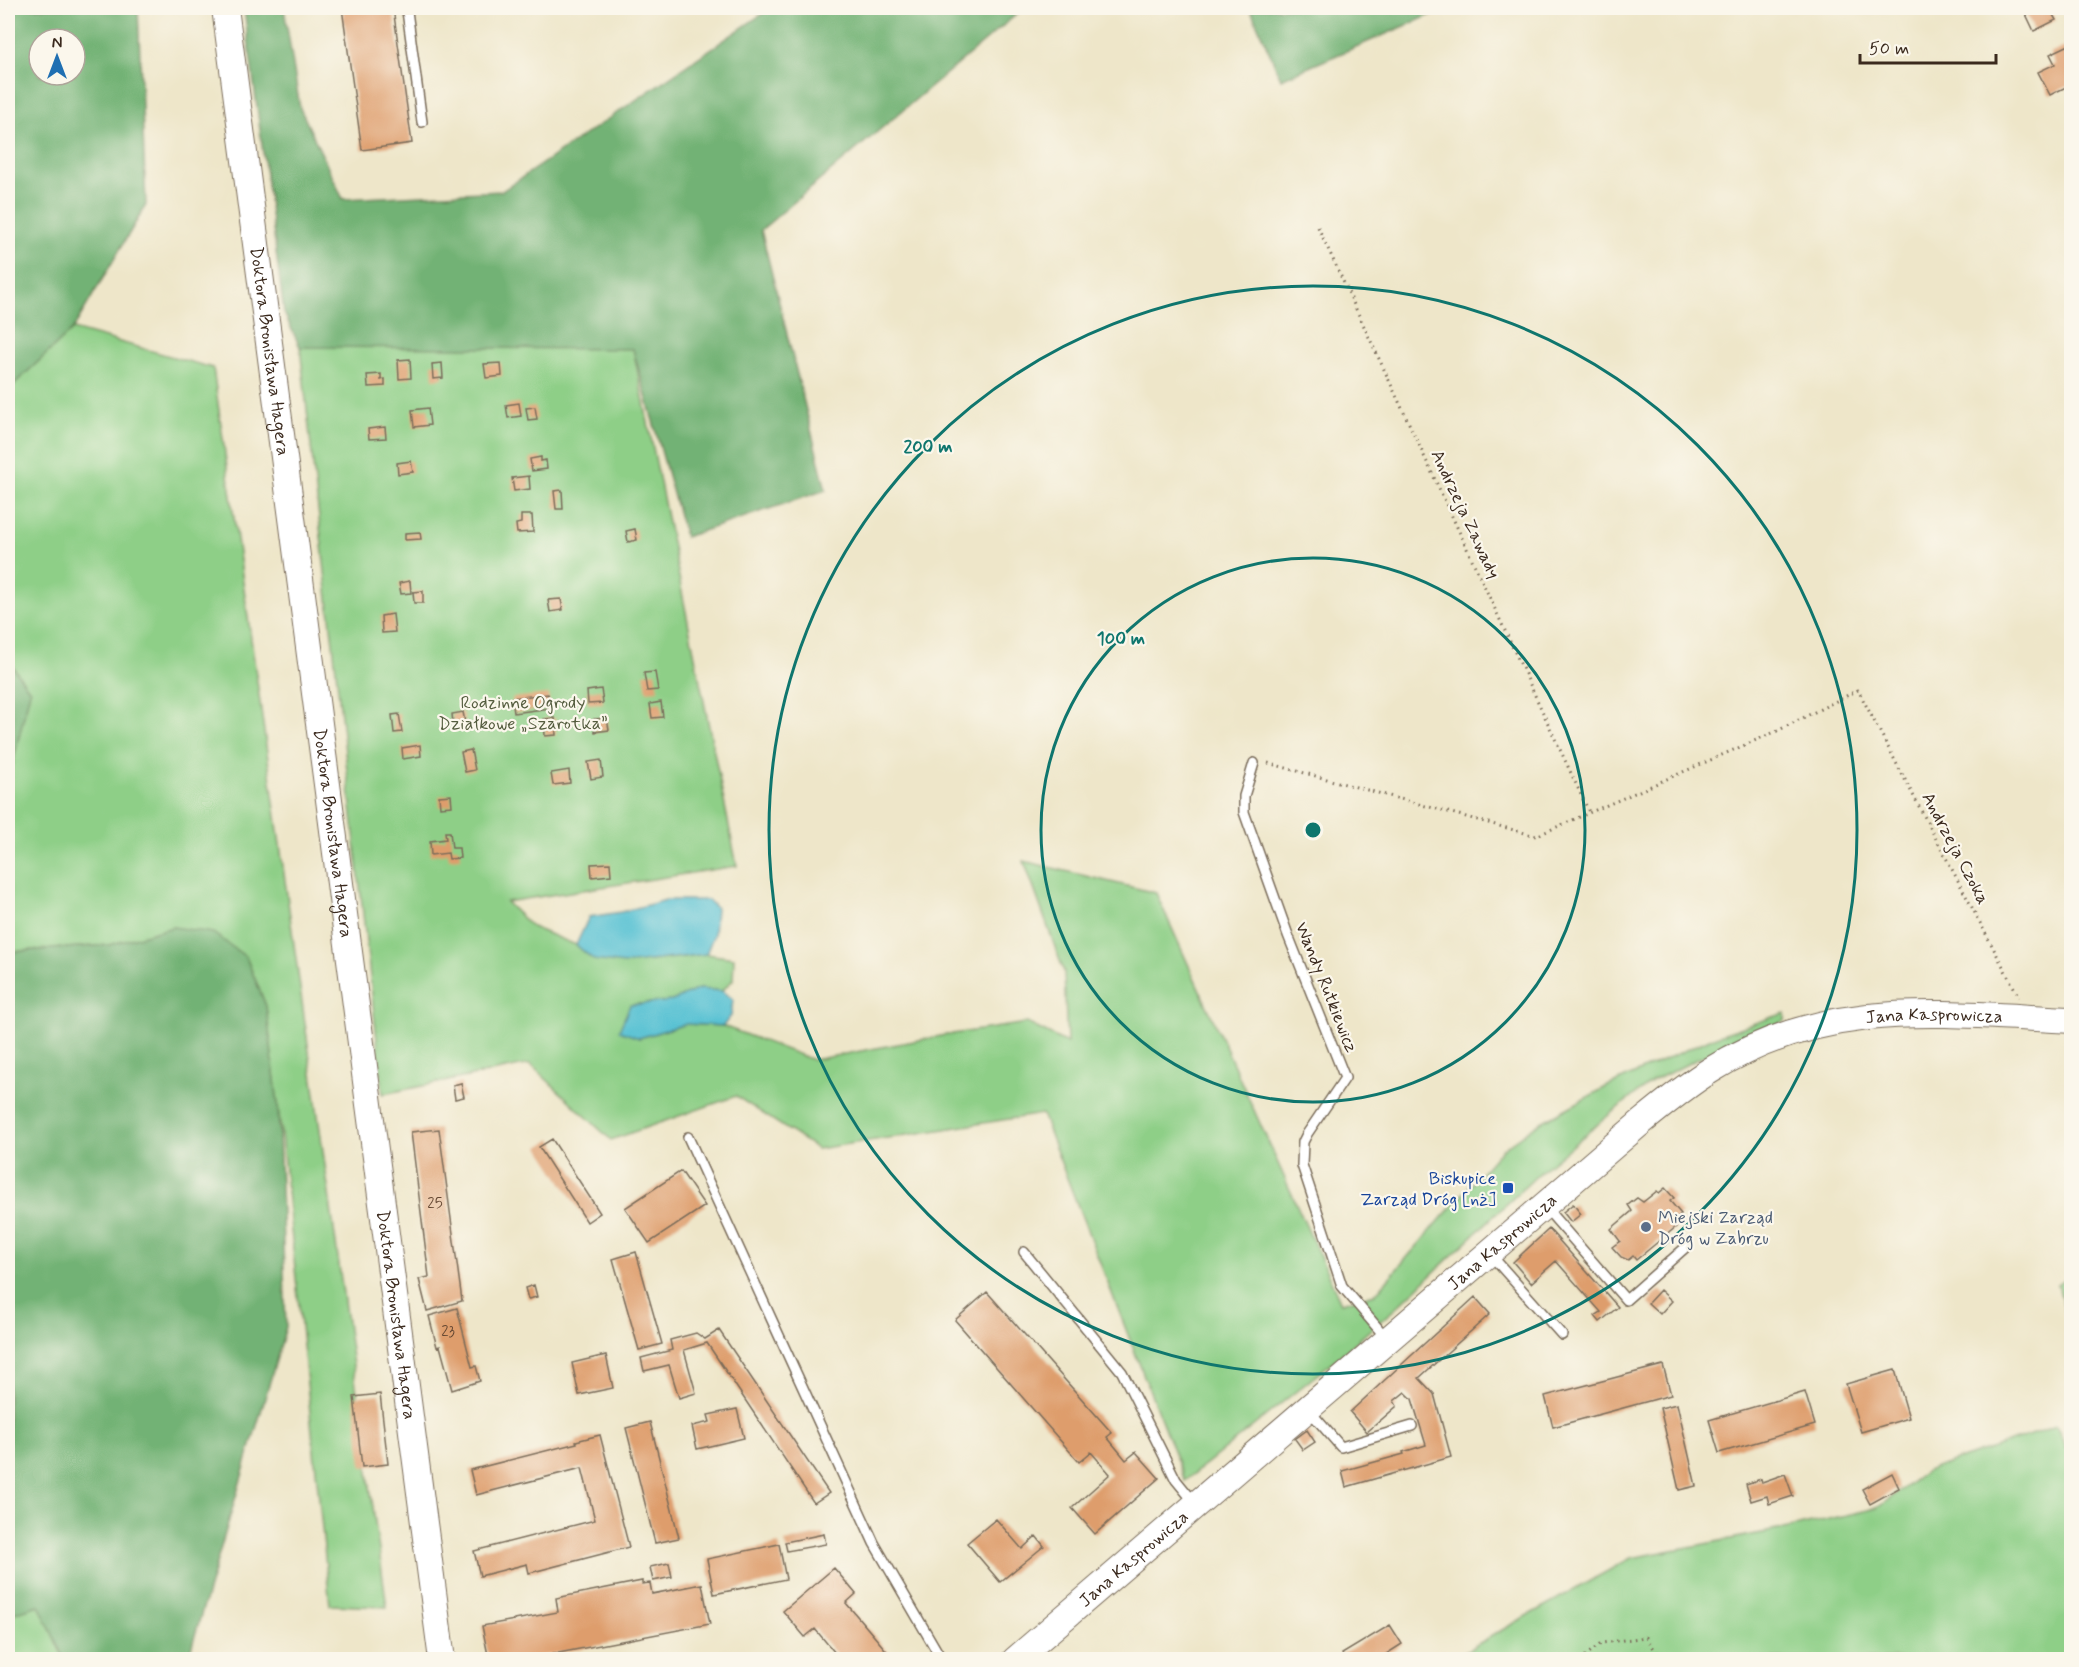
<svg xmlns="http://www.w3.org/2000/svg" width="2079" height="1667" font-family="Mynerve,sans-serif">
<rect width="100%" height="100%" fill="#fbf7ec"/>
<filter id="ink" filterUnits="userSpaceOnUse"><feTurbulence type="fractalNoise" baseFrequency=".0167" numOctaves="2"/><feDisplacementMap in="SourceGraphic" scale="12" xChannelSelector="R" yChannelSelector="G"/><feConvolveMatrix kernelMatrix="1 2 1 2 8 2 1 2 1" color-interpolation-filters="sRGB"/></filter>
<filter id="wash" filterUnits="userSpaceOnUse"><feTurbulence type="fractalNoise" baseFrequency=".008" numOctaves="4" result="noise"/><feDisplacementMap in="SourceGraphic" scale="24" xChannelSelector="R" yChannelSelector="G"/><feGaussianBlur stdDeviation="1.35" result="paint"/><feColorMatrix in="noise" values="0 0 0 0 0 0 0 0 0 0 0 0 0 0 0 0 0 1.4 0 .05"/><feComposite in="paint" operator="in"/></filter>
<g filter="url(#wash)">
<rect width="100%" height="100%" fill="#eee6c9"/>
<path fill="#8ecf87" stroke="#647c52" stroke-width="1.5" d="M 73,329 L 213,368 L 387,1607 L 330,1605 L 278,1105 L 266,1006 L 246,957 L 173,927 L 109,945 L 8,952 L 8,783 L 30,691 L 8,660 L 8,390 Z
M 300,347 L 633,348 L 737,866 L 506,902 L 532,927 L 576,945 L 594,960 L 651,961 L 706,954 L 734,958 L 733,980 L 722,991 L 699,989 L 672,1001 L 631,1005 L 639,1038 L 686,1024 L 723,1026 L 813,1060 L 946,1035 L 1027,1023 L 1067,1043 L 1064,972 L 1024,861 L 1156,893 L 1341,1303 L 1375,1294 L 1502,1149 L 1538,1124 L 1608,1086 L 1716,1036 L 1785,1013 L 1785,1021 L 1742,1037 L 1653,1081 L 1615,1110 L 1545,1168 L 1397,1307 L 1335,1360 L 1185,1481 L 1042,1114 L 817,1149 L 736,1096 L 611,1140 L 530,1064 L 383,1094 Z
M 2071,1276 L 2071,1332 L 2058,1285 Z
M 2056,1426 L 2071,1456 L 2071,1659 L 1452,1659 L 1509,1626 L 1631,1558 L 1799,1526 L 1877,1508 L 1927,1471 Z
M 39,1604 L 64,1659 L 8,1659 L 8,1615 Z"/>
<path fill="#72b274" stroke="#566e49" stroke-width="1.5" fill-rule="evenodd" d="M 8,8 L 138,8 L 146,205 L 73,329 L 8,390 ZM 39,39 L 75,39 L 75,75 L 39,75 Z
M 244,8 L 284,8 L 300,108 L 343,199 L 502,191 L 771,8 L 1024,8 L 761,230 L 826,490 L 685,537 L 633,349 L 300,347 L 284,313 Z
M 1250,8 L 1447,8 L 1281,79 Z
M 8,660 L 30,691 L 8,783 Z
M 173,927 L 213,933 L 246,957 L 266,1006 L 278,1105 L 286,1327 L 188,1659 L 64,1659 L 39,1605 L 8,1615 L 8,952 L 109,945 Z"/>
<path fill="#57c1d3" stroke="#497678" stroke-width="1.5" d="M 666,900 L 708,900 L 716,908 L 714,934 L 706,954 L 624,964 L 594,960 L 576,945 L 589,917 L 621,912 Z
M 699,989 L 722,991 L 733,999 L 731,1016 L 723,1026 L 686,1024 L 639,1038 L 619,1031 L 630,1005 L 672,1001 Z"/>
<g id="blocks">
<path fill="#de9d6c" d="M 342,8 L 393,8 L 412,143 L 362,150 Z
M 2027,8 L 2049,8 L 2056,20 L 2034,31 L 2024,10 Z
M 2069,45 L 2072,49 L 2072,84 L 2050,95 L 2038,72 L 2055,64 L 2050,54 Z
M 410,359 L 411,378 L 399,379 L 398,360 Z
M 442,363 L 443,378 L 433,379 L 432,364 Z
M 501,363 L 502,376 L 486,378 L 484,364 Z
M 381,374 L 381,380 L 385,379 L 385,386 L 368,387 L 367,375 Z
M 519,403 L 521,416 L 508,418 L 506,405 Z
M 535,407 L 537,419 L 528,420 L 526,408 Z
M 428,408 L 430,425 L 414,427 L 412,410 Z
M 385,427 L 386,438 L 369,439 L 368,429 Z
M 541,457 L 541,461 L 546,460 L 547,469 L 532,471 L 530,459 Z
M 411,461 L 413,472 L 398,474 L 397,463 Z
M 529,476 L 530,489 L 514,491 L 512,478 Z
M 562,490 L 563,509 L 556,509 L 554,491 Z
M 521,515 L 532,515 L 533,532 L 517,533 L 516,524 L 521,523 Z
M 635,529 L 637,540 L 628,542 L 626,531 Z
M 420,532 L 421,539 L 405,540 L 405,533 Z
M 410,581 L 411,593 L 401,594 L 399,583 Z
M 423,591 L 423,603 L 414,603 L 413,592 Z
M 561,599 L 563,610 L 550,612 L 548,600 Z
M 393,614 L 395,632 L 382,633 L 381,616 Z
M 655,672 L 658,690 L 647,691 L 644,673 Z
M 601,689 L 603,703 L 588,704 L 587,691 Z
M 548,694 L 550,708 L 514,713 L 512,698 Z
M 661,702 L 663,717 L 652,718 L 650,704 Z
M 463,712 L 465,722 L 453,724 L 452,714 Z
M 399,714 L 402,732 L 394,733 L 392,715 Z
M 555,718 L 556,735 L 545,736 L 544,719 Z
M 607,718 L 609,730 L 595,732 L 594,719 Z
M 420,745 L 421,756 L 403,759 L 402,748 Z
M 471,750 L 475,770 L 465,772 L 461,752 Z
M 601,760 L 603,777 L 591,779 L 588,762 Z
M 569,770 L 570,783 L 553,785 L 551,773 Z
M 451,795 L 452,806 L 440,807 L 439,796 Z
M 445,832 L 450,832 L 452,848 L 459,848 L 460,858 L 449,859 L 448,853 L 431,855 L 430,841 L 446,839 Z
M 610,863 L 611,875 L 592,877 L 591,864 Z
M 461,1083 L 464,1097 L 455,1099 L 453,1085 Z
M 439,1129 L 462,1301 L 427,1311 L 419,1279 L 429,1277 L 411,1132 Z
M 552,1139 L 600,1213 L 587,1222 L 539,1147 Z
M 681,1171 L 705,1206 L 649,1243 L 625,1208 Z
M 1665,1188 L 1674,1198 L 1670,1201 L 1681,1214 L 1672,1222 L 1676,1227 L 1636,1260 L 1633,1256 L 1628,1260 L 1621,1257 L 1612,1247 L 1620,1241 L 1611,1229 L 1632,1211 L 1628,1205 L 1637,1198 L 1643,1202 L 1657,1191 L 1659,1193 Z
M 1573,1204 L 1581,1214 L 1571,1222 L 1563,1212 Z
M 1549,1229 L 1618,1307 L 1600,1322 L 1595,1316 L 1601,1312 L 1556,1261 L 1531,1283 L 1513,1262 Z
M 636,1252 L 662,1344 L 639,1350 L 613,1259 Z
M 534,1285 L 537,1297 L 528,1299 L 525,1288 Z
M 1660,1290 L 1672,1301 L 1660,1314 L 1648,1303 Z
M 987,1292 L 1112,1433 L 1107,1437 L 1126,1460 L 1136,1452 L 1159,1478 L 1095,1534 L 1072,1508 L 1110,1474 L 1091,1452 L 1079,1462 L 955,1320 Z
M 1475,1297 L 1490,1314 L 1419,1378 L 1434,1394 L 1451,1457 L 1346,1487 L 1342,1471 L 1404,1454 L 1403,1452 L 1426,1445 L 1412,1399 L 1405,1392 L 1394,1401 L 1397,1406 L 1367,1432 L 1350,1412 Z
M 457,1308 L 472,1367 L 476,1366 L 480,1381 L 452,1390 L 440,1346 L 437,1347 L 429,1316 Z
M 719,1330 L 829,1493 L 814,1503 L 707,1343 L 684,1350 L 696,1393 L 679,1398 L 669,1365 L 644,1371 L 641,1358 L 672,1350 L 670,1340 L 696,1333 L 705,1339 Z
M 606,1355 L 613,1388 L 579,1395 L 572,1363 Z
M 1663,1365 L 1671,1395 L 1553,1427 L 1545,1396 Z
M 1895,1370 L 1909,1418 L 1861,1432 L 1846,1384 Z
M 1805,1392 L 1815,1425 L 1719,1453 L 1709,1420 Z
M 380,1394 L 388,1464 L 362,1467 L 354,1397 Z
M 1677,1404 L 1696,1486 L 1679,1490 L 1660,1408 Z
M 737,1409 L 744,1438 L 697,1449 L 692,1426 L 710,1422 L 708,1415 Z
M 650,1422 L 679,1538 L 655,1543 L 626,1428 Z
M 1307,1430 L 1315,1442 L 1303,1450 L 1295,1439 Z
M 600,1435 L 629,1547 L 529,1573 L 527,1564 L 480,1576 L 474,1551 L 595,1520 L 582,1468 L 476,1495 L 470,1470 L 577,1443 L 576,1441 Z
M 1892,1473 L 1899,1488 L 1870,1504 L 1862,1489 Z
M 1785,1474 L 1793,1496 L 1769,1504 L 1767,1496 L 1751,1501 L 1746,1484 L 1761,1479 L 1762,1482 Z
M 996,1519 L 1022,1549 L 1036,1536 L 1044,1546 L 1000,1582 L 967,1543 Z
M 824,1534 L 826,1544 L 787,1551 L 785,1542 Z
M 779,1544 L 786,1579 L 714,1594 L 707,1559 Z
M 669,1563 L 672,1577 L 653,1581 L 650,1567 Z
M 834,1568 L 856,1594 L 846,1603 L 890,1655 L 884,1660 L 841,1660 L 815,1629 L 805,1637 L 783,1611 Z
M 642,1581 L 642,1584 L 650,1583 L 652,1594 L 702,1584 L 710,1624 L 522,1660 L 489,1660 L 482,1626 L 558,1612 L 556,1598 Z
M 1390,1625 L 1402,1644 L 1377,1660 L 1345,1660 L 1342,1654 Z"/>
</g>
</g>
<g filter="url(#ink)">
<use href="#blocks" fill-opacity="0" stroke="#7a6c5a" stroke-width="1.5"/>
<g fill="none" stroke-linecap="round" stroke-linejoin="round">
<g stroke="#7a6c5a" stroke-width="12">
<path id="lane" d="M 411,8 L 407,11 L 422,122
M 1254,763 L 1244,796 L 1244,812 L 1288,935 L 1345,1078 L 1307,1134 L 1303,1142 L 1302,1165 L 1342,1286 L 1387,1339
M 688,1137 L 874,1543 L 942,1660
M 1545,1207 L 1626,1300 L 1686,1247
M 1024,1252 L 1122,1372 L 1176,1480 L 1194,1502
M 1490,1254 L 1562,1335
M 1307,1411 L 1314,1416 L 1341,1447 L 1412,1426"/>
</g>
<g stroke="#7a6c5a" stroke-width="28">
<g id="secondary">
<path id="s1" d="M 225,8 L 442,1660"/>
<path id="s2" d="M 1015,1660 L 1638,1125 C 1661,1106 1685,1086 1711,1070 C 1828,997 1942,1014 2072,1020"/>
</g>
</g>
<path stroke="#7a6c5a" stroke-width="3" stroke-dasharray="1.5 4.5" stroke-linecap="butt" d="M 1318,227 L 1589,812
M 1268,763 L 1536,836 L 1777,731 L 1858,690 L 2019,997
M 1580,1660 L 1602,1643 L 1646,1637 L 1660,1657"/>
<use href="#lane" stroke="#fff" stroke-width="9"/>
<use href="#secondary" stroke="#fff" stroke-width="26"/>
</g>
</g>
<g fill="none" stroke="#0f766e" stroke-width="3">
<circle cx="1313" cy="830" r="272"/>
<circle cx="1313" cy="830" r="544"/>
</g>
<rect fill="#1a4fb4" stroke="#fbf7ec" stroke-width="2" x="1502" y="1182" width="12" height="12" rx="3"/>
<circle fill="#5c6f8a" stroke="#fbf7ec" stroke-width="2" cx="1646" cy="1227" r="6"/>
<g text-anchor="middle" stroke-width="4.5" stroke-linejoin="round" paint-order="stroke">
<g font-size="15" fill="#644732">
<text x="435" y="1208">25</text>
<text x="448" y="1336">23</text>
</g>
<g font-size="18" fill="#3b2a1e" stroke="#fbf7ec">
<text dy="6" stroke="none"><textPath href="#s1" startOffset="346">Doktora Bronisława Hagera</textPath></text>
<text transform="translate(1466 514) rotate(65)" y="6">Andrzeja Zawady</text>
<text dy="6" stroke="none"><textPath href="#s1" startOffset="832">Doktora Bronisława Hagera</textPath></text>
<text transform="translate(1956 848) rotate(62)" y="6">Andrzeja Czoka</text>
<text transform="translate(1327 987) rotate(68)" y="6">Wandy Rutkiewicz</text>
<text dy="6" stroke="none"><textPath href="#s2" startOffset="1146">Jana Kasprowicza</textPath></text>
<text dy="6" stroke="none"><textPath href="#s2" startOffset="642">Jana Kasprowicza</textPath></text>
<text dy="6" stroke="none"><textPath href="#s1" startOffset="1318">Doktora Bronisława Hagera</textPath></text>
<text dy="6" stroke="none"><textPath href="#s2" startOffset="156">Jana Kasprowicza</textPath></text>
</g>
<g font-size="18" fill="#545c3e" stroke="#fbf7ec">
<text x="523" y="708">Rodzinne Ogrody<tspan x="523" dy="21">Działkowe „Szarotka”</tspan></text>
</g>
<g font-size="18" fill="#164399" stroke="#fbf7ec" text-anchor="end">
<text x="1496" y="1184">Biskupice<tspan x="1496" dy="21">Zarząd Dróg [nż]</tspan></text>
</g>
<g font-size="18" fill="#4e5e75" stroke="#fbf7ec" text-anchor="start">
<text x="1658" y="1223">Miejski Zarząd<tspan x="1658" dy="21">Dróg w Zabrzu</tspan></text>
</g>
</g>
<circle cx="1313" cy="830" r="9" fill="#0f766e" stroke="#fbf7ec" stroke-width="3"/>
<g font-size="18" text-anchor="middle" font-weight="bold" fill="#0f766e" stroke="#fbf7ec" stroke-width="4.5" stroke-linejoin="round" paint-order="stroke">
<text x="928" y="452">200 m</text>
<text x="1121" y="644">100 m</text>
</g>
<rect width="2079" height="1667" fill="none" stroke="#fbf7ec" stroke-width="30"/>
<g transform="translate(57 57)"><circle r="28" fill="#fbf7ec" stroke="#aea59a" stroke-width="1.5"/>
<path d="M0-4.5L10 22L0 15L-10 22Z" fill="#1f6fb2"/>
<text y="-9" font-size="16" font-weight="bold" text-anchor="middle" fill="#3b2a1e">N</text>
</g>
<path d="M1860 54v9h136v-9" fill="none" stroke="#3b2a1e" stroke-width="3"/>
<text x="1869" y="54" font-size="18" fill="#3b2a1e" stroke="#fbf7ec" stroke-width="4.5" paint-order="stroke">50 m</text>
</svg>
